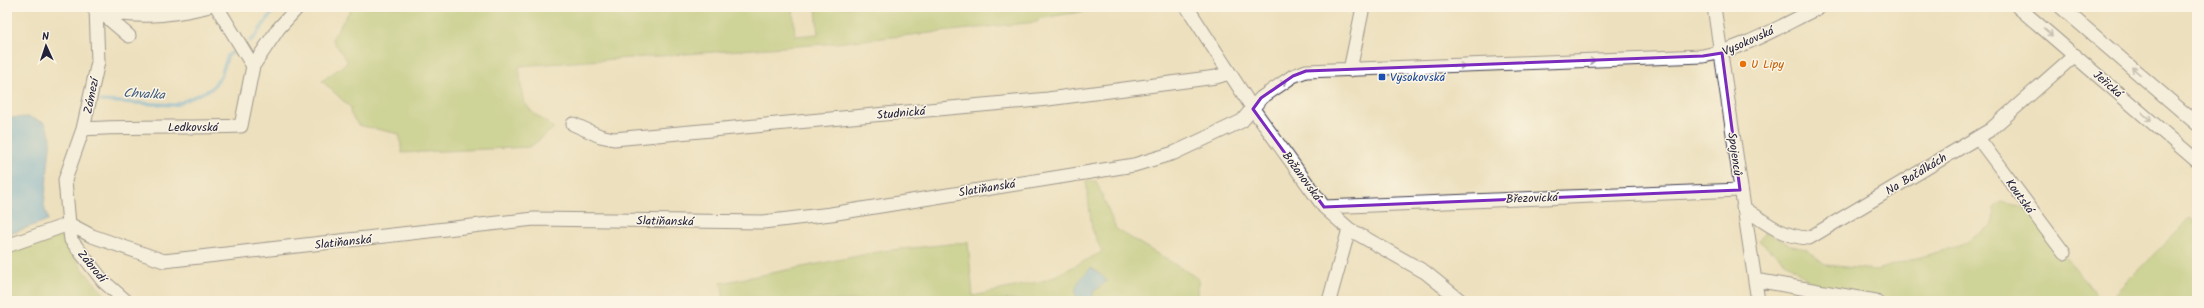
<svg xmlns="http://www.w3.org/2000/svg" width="2204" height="308" font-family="Kalam,sans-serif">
<rect width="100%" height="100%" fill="#fcf5e5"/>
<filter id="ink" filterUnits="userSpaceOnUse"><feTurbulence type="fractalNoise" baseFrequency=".025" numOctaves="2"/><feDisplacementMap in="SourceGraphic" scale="8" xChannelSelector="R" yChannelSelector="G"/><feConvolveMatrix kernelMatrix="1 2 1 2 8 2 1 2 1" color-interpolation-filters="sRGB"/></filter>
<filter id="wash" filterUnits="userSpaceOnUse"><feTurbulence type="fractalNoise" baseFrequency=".012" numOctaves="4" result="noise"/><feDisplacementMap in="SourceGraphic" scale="16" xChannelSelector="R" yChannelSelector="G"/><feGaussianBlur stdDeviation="0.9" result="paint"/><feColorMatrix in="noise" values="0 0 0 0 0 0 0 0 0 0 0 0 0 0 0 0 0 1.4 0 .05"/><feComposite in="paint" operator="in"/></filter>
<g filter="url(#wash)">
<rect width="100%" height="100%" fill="#ece0be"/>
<path fill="#a9c369" stroke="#667252" d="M 352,7 L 793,7 L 795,36 L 818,34 L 816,7 L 1113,7 L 1041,18 L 1037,22 L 825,44 L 519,66 L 523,100 L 532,112 L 554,128 L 530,147 L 402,153 L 399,134 L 358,125 L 350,113 L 351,108 L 322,81 L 348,62 L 332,39 Z
M 1086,181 L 1096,181 L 1116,229 L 1199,279 L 1197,289 L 1198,299 L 724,301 L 721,283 L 883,251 L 968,242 L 973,296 L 1047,280 L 1102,252 L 1092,229 Z
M 2003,201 L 2031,211 L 2100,301 L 1888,301 L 1819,289 L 1759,241 L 1765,232 L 1792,246 L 1806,249 L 1826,265 L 1876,270 L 1962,245 L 1993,225 L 1994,208 Z
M 2190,218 L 2197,224 L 2197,301 L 2107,301 Z
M 63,231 C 66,252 96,287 112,301 L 7,301 L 7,252 Z"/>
<path fill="#64acdb" stroke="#43678b" d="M 29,117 L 45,123 L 51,137 L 44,206 L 48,220 L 7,235 L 7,118 Z
M 1091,268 L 1099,273 L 1107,281 L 1093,292 L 1093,301 L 1078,301 C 1071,286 1081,278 1091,268 Z"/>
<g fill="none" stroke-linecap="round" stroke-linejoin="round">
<path stroke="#64acdb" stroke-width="3.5" d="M 250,41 L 254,38 L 276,7
M 101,101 L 175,105 L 211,89 L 221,76 L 228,55 L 232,53"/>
</g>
</g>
<g filter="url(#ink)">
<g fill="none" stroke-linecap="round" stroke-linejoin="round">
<g stroke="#403e4f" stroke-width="15">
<path id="minor" d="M 92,7 C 130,20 168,16 206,7
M 1187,7 L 1253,109 L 1324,207 L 1349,229 L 1425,272 L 1461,301
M 1714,7 L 1758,301
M 2018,7 L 2197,161
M 2061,7 L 2197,124
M 96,8 L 98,62 L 83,129 L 65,180 L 69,224 L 71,240 L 103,281 L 126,301
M 96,8 L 129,36
M 253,66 L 278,29 L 298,7
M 1350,70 L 1363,7
M 573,124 L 600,136 L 614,139 L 1048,99 L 1216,77 L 1229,73
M 83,129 C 136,126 188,128 241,126 L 253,66 L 217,7
M 1978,138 L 2064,253
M 1324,207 L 1740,190
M 1743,207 C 1764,222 1782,237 1809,238 L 1990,130 L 2075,55
M 69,224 L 92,236 L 164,261 L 534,219 L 763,222 L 831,214 L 1134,165 L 1174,153 L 1242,121 L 1261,98 L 1293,76 L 1306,71 L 1703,56 C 1744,49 1782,25 1820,7
M 7,246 L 69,224
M 1755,280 L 1876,301
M 1329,301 L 1349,229"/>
</g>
<use href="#minor" stroke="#fff" stroke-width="13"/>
</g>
<defs><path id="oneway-shaft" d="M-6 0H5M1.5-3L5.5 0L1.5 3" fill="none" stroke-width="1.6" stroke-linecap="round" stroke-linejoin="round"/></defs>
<g stroke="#9c9ca7">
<use href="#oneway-shaft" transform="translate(2048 32) rotate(41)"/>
<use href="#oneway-shaft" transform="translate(1589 61) rotate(-2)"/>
<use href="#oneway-shaft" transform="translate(1459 66) rotate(-2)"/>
<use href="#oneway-shaft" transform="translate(2136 71) rotate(-139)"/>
<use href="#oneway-shaft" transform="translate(1281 84) rotate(-34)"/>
<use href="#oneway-shaft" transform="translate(2147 117) rotate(41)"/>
</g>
</g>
<path d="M0 0H2204V308H0ZM 1722,53 L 1740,190 L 1324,207 L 1253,109 L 1261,98 L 1293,76 L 1306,71 L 1703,56 Z" fill="#ece0be" fill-opacity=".55" fill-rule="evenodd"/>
<path fill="none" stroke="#7b2cbf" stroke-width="3" stroke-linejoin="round" d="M 1722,53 L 1740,190 L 1324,207 L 1253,109 L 1261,98 L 1293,76 L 1306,71 L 1703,56 Z"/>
<circle fill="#e8710a" stroke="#fcf5e5" stroke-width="1.5" cx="1743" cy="64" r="4"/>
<rect fill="#1a4fb4" stroke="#fcf5e5" stroke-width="1.5" x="1378" y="73" width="8" height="8" rx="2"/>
<g text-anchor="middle" stroke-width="3" stroke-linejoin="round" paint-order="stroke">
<g font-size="12" fill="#22223b" stroke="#fcf5e5">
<text transform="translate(1748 41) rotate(-24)" y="4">Vysokovská</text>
<text transform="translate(2108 84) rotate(41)" y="4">Jeřická</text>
<text transform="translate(91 96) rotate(-78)" y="4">Zámezí</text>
<text transform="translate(901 113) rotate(-5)" y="4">Studnická</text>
<text x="193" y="131">Ledkovská</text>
<text transform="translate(1735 154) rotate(82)" y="4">Spojenců</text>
<text transform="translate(1916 174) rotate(-31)" y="4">Na Bačálkách</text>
<text transform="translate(1302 176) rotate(54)" y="4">Božanovská</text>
<text transform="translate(987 188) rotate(-9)" y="4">Slatiňanská</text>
<text transform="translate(2020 196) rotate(54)" y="4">Koutská</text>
<text transform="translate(1532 198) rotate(-2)" y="4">Březovická</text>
<text transform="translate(665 221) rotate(1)" y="4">Slatiňanská</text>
<text transform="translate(343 242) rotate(-6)" y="4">Slatiňanská</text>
<text transform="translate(92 266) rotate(51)" y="4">Zábrodí</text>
</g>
<g font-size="12" fill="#c56008" stroke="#fcf5e5" text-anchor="start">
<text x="1751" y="68">U Lipy</text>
</g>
<g font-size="12" fill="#164399" stroke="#fcf5e5" text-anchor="start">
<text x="1390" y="81">Vysokovská</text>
</g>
<g font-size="13" font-style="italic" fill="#3c597b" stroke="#fcf5e5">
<text transform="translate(144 93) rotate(3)" y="5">Chvalka</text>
</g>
</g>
<rect width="2204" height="308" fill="none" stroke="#fcf5e5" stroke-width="24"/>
<g transform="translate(46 46) rotate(357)" stroke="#fcf5e5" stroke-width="3" paint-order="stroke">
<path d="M0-3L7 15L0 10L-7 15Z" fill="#22223b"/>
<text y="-6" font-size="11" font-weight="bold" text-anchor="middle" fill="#22223b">N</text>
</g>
</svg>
